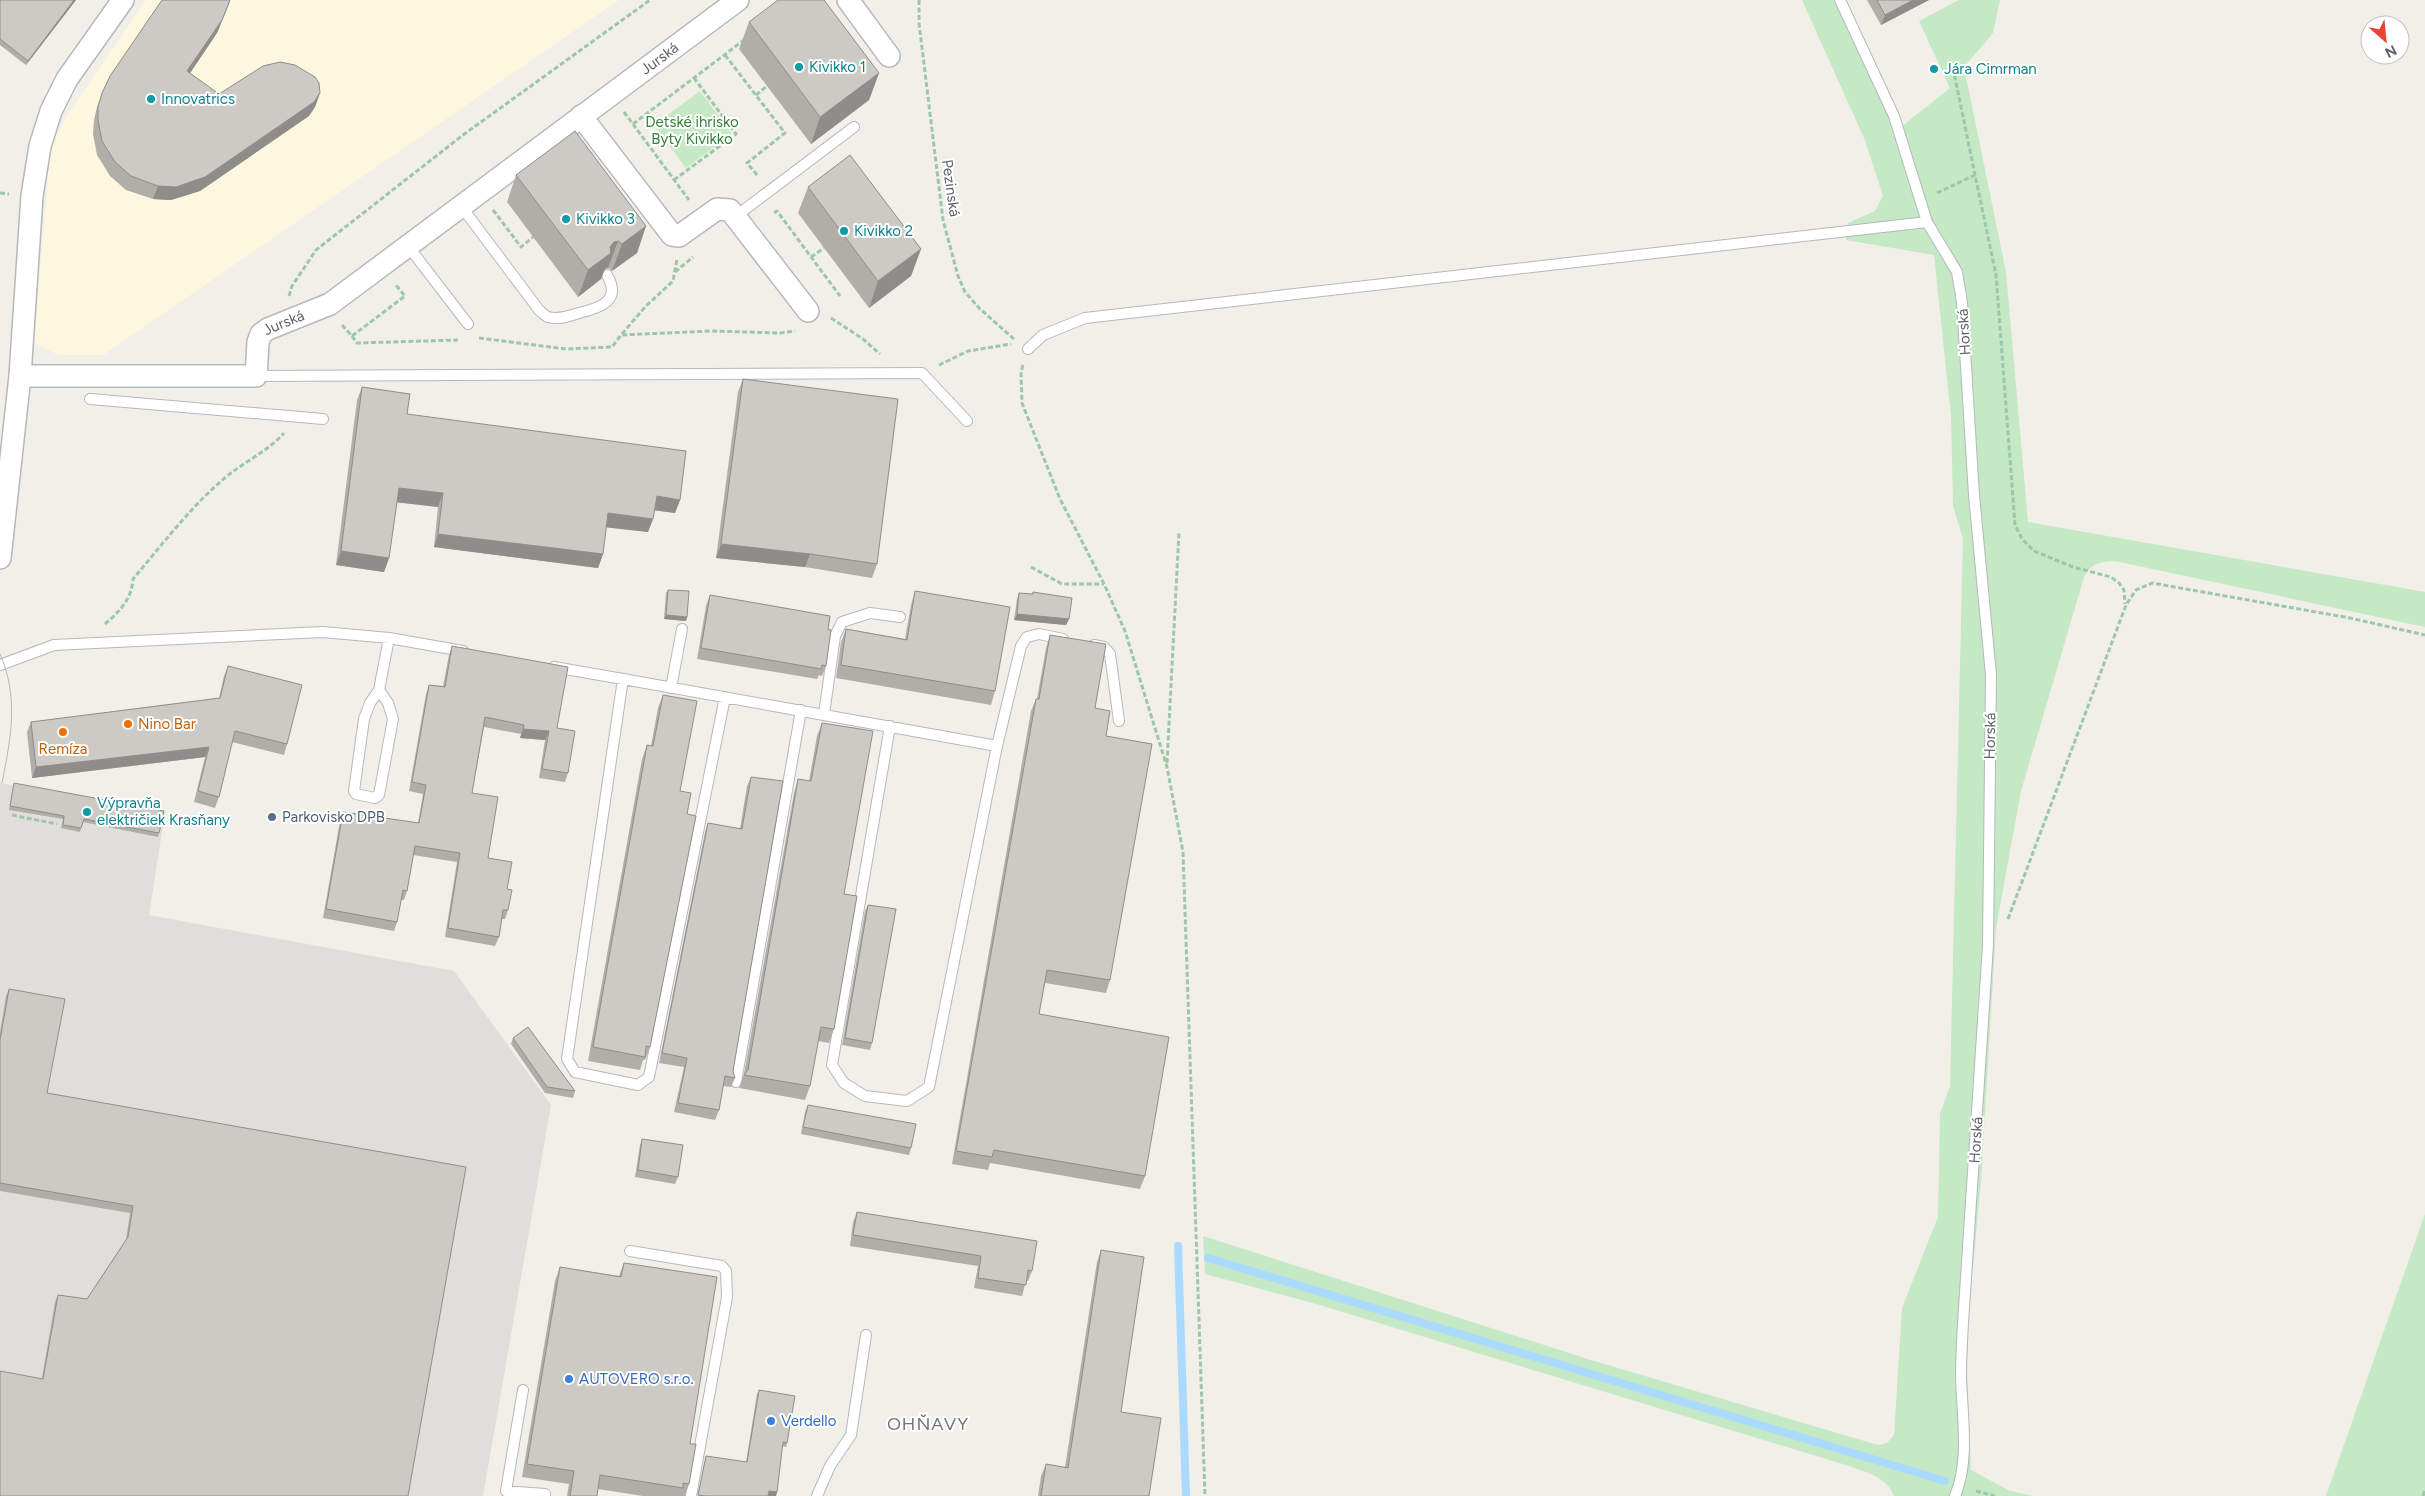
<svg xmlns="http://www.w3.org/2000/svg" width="2425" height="1496" font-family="Figtree,sans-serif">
<rect width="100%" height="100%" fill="#f1efe8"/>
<path fill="#fef7e0" d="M 146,0 L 619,0 L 103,355 L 59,355 L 34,343 L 50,153 L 64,120 Z"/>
<path fill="#e0deda" d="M 0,783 L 165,812 L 149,915 L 454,971 L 551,1105 L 483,1496 L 0,1496 Z"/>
<path fill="#c5e8c5" d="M 1802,0 L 1835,0 L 1896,131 L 1950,88 L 1919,21 L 1959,0 L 2000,0 L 1993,33 L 1964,67 L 2006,272 L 2028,522 L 2425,592 L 2425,627 L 2115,561 C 2101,561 2090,564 2084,577 L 2021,791 L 1996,928 L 1981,1180 L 1968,1323 L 1967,1371 L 1971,1470 L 2010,1491 L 2034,1496 L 1894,1496 C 1887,1476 1864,1472 1846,1465 L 1313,1303 L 1205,1274 L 1203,1236 L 1591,1360 L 1878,1445 L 1887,1443 L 1894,1435 L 1902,1308 L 1938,1217 L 1940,1114 L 1950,1086 L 1963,539 L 1953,506 L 1951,416 L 1934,255 L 1846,240 L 1848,223 L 1875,211 L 1883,196 L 1864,138 Z
M 700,91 L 732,134 L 686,168 L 654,125 Z
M 2425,1214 L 2425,1496 L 2326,1496 Z"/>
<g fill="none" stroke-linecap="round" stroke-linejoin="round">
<path stroke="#aadaff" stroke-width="8" d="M 1178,1246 L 1186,1496
M 1208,1258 L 1945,1481"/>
<g stroke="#b5b8bc" stroke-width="12">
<path id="lane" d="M 1840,0 L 1894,116 L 1927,222 L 1957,272 L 1962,302 L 1974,495 L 1991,675 L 1988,945 L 1963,1323 C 1962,1341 1961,1359 1961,1377 C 1962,1415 1970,1460 1955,1496
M 461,206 L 539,310 C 542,312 545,316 548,317 C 558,320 570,316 579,313 C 600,308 622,301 607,275
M 736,216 L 854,127
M 408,246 L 468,324
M 1028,349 L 1043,335 L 1085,318 L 1927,222
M 256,376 L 922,373 L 967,421
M 90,399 L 323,419
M 1094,645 L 1104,647 L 1110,654 L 1119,721
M 0,665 L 54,645 L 323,632 L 389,638 L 463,651
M 554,667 L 623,679 L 567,1059 L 575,1072 L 638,1085 L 649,1077 L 725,697
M 623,679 L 997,746
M 671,688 L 682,629
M 379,690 L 388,703 L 393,719 L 379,795 L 375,798 L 356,794 L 354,791 L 364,719 L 370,703 L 379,690 L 389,638
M 824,714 L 835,636 L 842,622 L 870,613 L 900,617
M 890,726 L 832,1065 L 844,1083 L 865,1096 L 907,1101 L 929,1087 L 997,746 L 1021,646 L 1027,637 L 1039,634 L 1063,639
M 736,1082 L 801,710
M 630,1251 L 722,1266 L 726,1271 L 727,1297 L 691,1496
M 523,1390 L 506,1491 L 545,1494 L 545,1496
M 817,1496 L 830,1466 L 851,1435 L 866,1335"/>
</g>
<g stroke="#b5b8bc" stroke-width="24">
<g id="street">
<path d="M 848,0 L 889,56"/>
<path d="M 581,116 L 672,235 L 679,236 L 717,209 L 730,210 L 808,311"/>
<path id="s1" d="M 20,376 L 256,376 L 258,342 L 261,334 L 268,329 L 330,304 L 738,0"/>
<path d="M 0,558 L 20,376 L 32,196 L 40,146 L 51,111 L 67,79 L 123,0"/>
</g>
</g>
<path stroke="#9cc7a9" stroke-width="3" stroke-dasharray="5 2.5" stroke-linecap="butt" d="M 919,0 L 919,23 L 943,220 L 958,276 L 965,292 L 980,309 L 1014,339
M 725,55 L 785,133 L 747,163 L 758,176
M 1953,68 L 1975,175
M 756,95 L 767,86
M 624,112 L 689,200
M 633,124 L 744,40
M 674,180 L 736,134 L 694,78
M 0,193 L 9,194
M 1937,193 L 1975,175 L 1996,275 L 2015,525 L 2022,539 L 2034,551 L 2073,567 L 2111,577 L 2119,583 L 2124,590 L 2125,604
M 493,210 L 521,247 L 533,237
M 774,213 L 777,211 L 840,296
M 811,257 L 824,248
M 675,272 L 693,257
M 289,296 L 292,286 L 316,250 L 463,135 L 650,0
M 831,318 L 863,339 L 880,354
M 342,325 L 352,336 L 405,296 L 395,284
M 622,334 L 645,307 L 673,281 L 677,259
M 352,336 L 357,343 L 458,340
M 479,338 L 566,349 L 612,347 L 621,335 L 711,331 L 780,333 L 795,331
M 939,365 L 968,351 L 1011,344
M 1023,365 L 1021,372 L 1022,403 L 1060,499 L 1104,584 L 1125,631 L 1167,767 L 1183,852 L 1205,1496
M 1031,567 L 1062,584 L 1104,584
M 105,624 C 119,612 132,599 133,579 C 161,546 192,505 226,477 C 245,461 267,452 284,433
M 1167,763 L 1179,532
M 12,815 L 57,824
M 2008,919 L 2126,605 L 2136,590 L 2152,583 L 2350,618 L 2425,635
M 1976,1491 L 1995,1496
M 2423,1496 L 2425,1489"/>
<use href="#lane" stroke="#fff" stroke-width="10"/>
<use href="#street" stroke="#fff" stroke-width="21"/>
<path stroke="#b6b7b8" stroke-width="1" d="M 0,654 C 19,697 11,738 2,783"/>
</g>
<path fill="#afaea9" d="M 0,0 L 76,0 L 26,65 L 0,45 Z
M 1867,0 L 1929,0 L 1881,25 Z
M 230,1 L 217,33 L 190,73 L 219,94 L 320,93 L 315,107 L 309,116 L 200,191 L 171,200 L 153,199 L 126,190 L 110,176 L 97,155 L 93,134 L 94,120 L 97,107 L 102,93 Z
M 749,22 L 879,73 L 869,100 L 811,144 L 739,49 Z
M 516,175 L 646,226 L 637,253 L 612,271 L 608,268 L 605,269 L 601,279 L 578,297 L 507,202 Z
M 808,187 L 921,249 L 911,276 L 869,308 L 798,213 Z
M 743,379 L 877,564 L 872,578 L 805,567 L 716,558 L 738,392 Z
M 362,387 L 407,414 L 680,500 L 675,513 L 655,510 L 653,519 L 648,532 L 606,527 L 603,554 L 598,568 L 434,547 L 438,507 L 397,502 L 389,558 L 384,572 L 336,565 L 357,400 Z
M 668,590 L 687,617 L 686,621 L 664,619 L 666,593 Z
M 915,591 L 995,691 L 991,705 L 836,678 L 841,642 L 846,629 L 905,639 L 911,605 Z
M 1033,592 L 1069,619 L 1066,625 L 1014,620 L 1017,599 L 1019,593 L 1032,594 Z
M 710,595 L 828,629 L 826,666 L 822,676 L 819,675 L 817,679 L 697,659 L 706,606 Z
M 1050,635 L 1095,708 L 1106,736 L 1110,980 L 1106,993 L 1045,983 L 1039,1014 L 1145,1176 L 1140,1189 L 990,1163 L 988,1170 L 952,1164 L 1031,711 L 1036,699 L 1037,699 L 1046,648 Z
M 452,646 L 557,728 L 568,773 L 565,782 L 539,778 L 545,740 L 520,738 L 521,734 L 484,727 L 472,793 L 488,858 L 507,889 L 508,910 L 505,919 L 502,919 L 499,937 L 495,946 L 445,937 L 457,862 L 413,855 L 407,891 L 404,900 L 401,900 L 397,922 L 394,931 L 323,918 L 340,821 L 343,812 L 418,823 L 423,794 L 409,791 L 426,694 L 429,685 L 443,686 L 449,655 Z
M 228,666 L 287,744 L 284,755 L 232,742 L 219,797 L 215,808 L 194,802 L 205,757 L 32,778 L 27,732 L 31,722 L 219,698 L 224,676 Z
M 663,695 L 680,791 L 687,814 L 650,1047 L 645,1060 L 643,1060 L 640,1070 L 588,1061 L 642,759 L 647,745 L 651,746 L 658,708 Z
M 822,723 L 844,894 L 834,1029 L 829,1043 L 818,1041 L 810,1086 L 805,1100 L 739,1088 L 744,1074 L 794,793 L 798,779 L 809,781 L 817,736 Z
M 751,777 L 733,1071 L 735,1078 L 731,1087 L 723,1086 L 719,1110 L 715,1120 L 674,1112 L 684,1067 L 659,1063 L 705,832 L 708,823 L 740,829 L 747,786 Z
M 14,783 L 159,833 L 158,837 L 83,822 L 80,832 L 61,828 L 63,819 L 9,810 Z
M 868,905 L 872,1043 L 870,1050 L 842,1045 L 865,911 Z
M 9,989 L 47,1093 L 408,1496 L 42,1378 L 55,1302 L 58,1295 L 87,1299 L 126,1240 L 130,1213 L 0,1191 L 0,1032 L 6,996 Z
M 513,1038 L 575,1091 L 573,1098 L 545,1093 L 511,1044 Z
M 808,1105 L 911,1148 L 909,1155 L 801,1134 L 805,1112 Z
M 642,1139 L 678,1177 L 675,1184 L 635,1177 L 640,1145 Z
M 857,1212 L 1032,1271 L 1028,1281 L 1026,1281 L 1022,1296 L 974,1288 L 978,1266 L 850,1246 L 853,1222 Z
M 1101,1250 L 1121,1412 L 1149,1496 L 1038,1496 L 1041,1476 L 1046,1464 L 1065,1467 L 1097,1262 Z
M 624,1263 L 690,1444 L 689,1484 L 685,1496 L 643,1496 L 598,1489 L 597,1496 L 567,1496 L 569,1484 L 522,1477 L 555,1281 L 560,1267 L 619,1276 Z
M 759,1390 L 787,1443 L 786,1447 L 782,1446 L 777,1492 L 776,1496 L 698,1496 L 705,1460 L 706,1456 L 746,1462 L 757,1394 Z"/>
<path fill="#8f8d8a" d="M 74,0 L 76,0 L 26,65 L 28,61 Z
M 1913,0 L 1929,0 L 1881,25 L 1885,15 Z
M 230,1 L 217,33 L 182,85 L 187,71 Z
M 879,73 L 869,100 L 811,144 L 820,117 Z
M 320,93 L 315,107 L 309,116 L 200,191 L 171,200 L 153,199 L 158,186 Z
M 646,226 L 637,253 L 612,271 L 622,244 Z
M 618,241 L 608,268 L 605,269 L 601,279 L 578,297 L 588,270 L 614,242 Z
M 921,249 L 911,276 L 869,308 L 878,281 Z
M 399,488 L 443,493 L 438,507 L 394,502 Z
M 657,496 L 680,500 L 675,513 L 652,510 Z
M 608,513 L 653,519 L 648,532 L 603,527 Z
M 438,534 L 603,554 L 598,568 L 434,547 Z
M 721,544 L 810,554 L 805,567 L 716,558 Z
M 341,551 L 389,558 L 384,572 L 336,565 Z
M 1017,614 L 1069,619 L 1066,625 L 1014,620 Z
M 666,615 L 687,617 L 686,621 L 664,619 Z
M 523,729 L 549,731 L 545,740 L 520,738 Z
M 209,747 L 205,757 L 32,778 L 36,767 Z
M 769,1491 L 777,1492 L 776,1496 L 767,1496 Z"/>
<path fill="#cccac5" stroke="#8f8d8a" d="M 0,0 L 74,0 L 28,61 L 0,39 Z
M 162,0 L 230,0 L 222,20 L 187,71 L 219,94 L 263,66 L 280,62 L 295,65 L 315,77 L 319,83 L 320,93 L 314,102 L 205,177 L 176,187 L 158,186 L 131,176 L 115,162 L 102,141 L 98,120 L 98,107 L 102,93 L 110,76 Z
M 778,0 L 824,0 L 879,73 L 820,117 L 749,22 Z
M 1877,0 L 1913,0 L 1885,15 Z
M 575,131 L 646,226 L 622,244 L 618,241 L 614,242 L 610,247 L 611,253 L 588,270 L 516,175 Z
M 850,155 L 921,249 L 878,281 L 808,187 Z
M 743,379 L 898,399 L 877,564 L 810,554 L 721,544 Z
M 362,387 L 410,394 L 407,414 L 686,451 L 680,500 L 657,496 L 653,519 L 608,513 L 603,554 L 438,534 L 443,493 L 399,488 L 389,558 L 341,551 Z
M 668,590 L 689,591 L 687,617 L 666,615 Z
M 915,591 L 1010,607 L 995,691 L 841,665 L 846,629 L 907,640 Z
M 1033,592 L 1072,598 L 1069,619 L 1017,614 L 1019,593 L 1033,594 Z
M 710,595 L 830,616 L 828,629 L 831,630 L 826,666 L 822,665 L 821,669 L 701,648 Z
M 1050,635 L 1106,644 L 1095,708 L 1110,711 L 1106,736 L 1152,744 L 1110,980 L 1047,970 L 1039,1014 L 1169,1037 L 1145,1176 L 994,1150 L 992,1157 L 956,1151 L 1036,699 L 1039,699 Z
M 452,646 L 568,667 L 557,728 L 575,731 L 568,773 L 542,769 L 549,731 L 523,729 L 524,725 L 485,717 L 472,793 L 498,797 L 488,858 L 512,862 L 507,889 L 512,890 L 508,910 L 503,910 L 499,937 L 448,928 L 460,853 L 415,846 L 407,891 L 403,890 L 397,922 L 326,909 L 343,812 L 419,823 L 426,785 L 412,782 L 429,685 L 445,687 Z
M 228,666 L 302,685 L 287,744 L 235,731 L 219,797 L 198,791 L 209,747 L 36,767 L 31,722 L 220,698 Z
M 663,695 L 697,701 L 680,791 L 691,793 L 687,814 L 696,816 L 650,1047 L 646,1046 L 645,1057 L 593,1047 L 647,745 L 653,746 Z
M 822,723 L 873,731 L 844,894 L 857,896 L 834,1029 L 821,1027 L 810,1086 L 744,1075 L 748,1070 L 798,779 L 811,781 Z
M 751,777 L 783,781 L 733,1071 L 735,1078 L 725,1076 L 719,1110 L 678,1103 L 687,1058 L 662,1053 L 708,823 L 742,829 Z
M 14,783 L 164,811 L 159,833 L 84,819 L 81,828 L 63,825 L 64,816 L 10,806 Z
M 868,905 L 896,909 L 872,1043 L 845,1038 Z
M 9,989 L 65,999 L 47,1093 L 466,1167 L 408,1496 L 0,1496 L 0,1371 L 43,1379 L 58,1295 L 87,1299 L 128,1237 L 133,1206 L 0,1183 L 0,1040 Z
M 528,1027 L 575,1091 L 547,1087 L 513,1038 Z
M 808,1105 L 916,1124 L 911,1148 L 803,1127 Z
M 642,1139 L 683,1145 L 678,1177 L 638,1170 Z
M 857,1212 L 1037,1241 L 1032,1271 L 1028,1270 L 1026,1285 L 978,1278 L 981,1256 L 853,1235 Z
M 1101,1250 L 1144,1257 L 1121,1412 L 1161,1418 L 1149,1496 L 1041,1496 L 1046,1464 L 1068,1468 Z
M 624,1263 L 717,1277 L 690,1444 L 696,1444 L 689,1484 L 683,1483 L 683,1488 L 600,1475 L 597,1496 L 570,1496 L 574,1471 L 527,1464 L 560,1267 L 621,1277 Z
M 759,1390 L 795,1396 L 787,1443 L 783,1442 L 777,1492 L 769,1491 L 768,1496 L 706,1496 L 698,1495 L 706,1456 L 747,1462 Z"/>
<g fill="#0f9aa8" stroke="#fff" stroke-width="2">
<circle cx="799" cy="67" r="5"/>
<circle cx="1934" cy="69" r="5"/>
<circle cx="151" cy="99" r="5"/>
<circle cx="566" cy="219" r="5"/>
<circle cx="844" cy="231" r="5"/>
<circle cx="87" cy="812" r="5"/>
</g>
<g fill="#e8710a" stroke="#fff" stroke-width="2">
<circle cx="128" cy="724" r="5"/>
<circle cx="63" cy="732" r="5"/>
</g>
<circle fill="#5c6f8a" stroke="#fff" stroke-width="2" cx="272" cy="817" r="5"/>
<g fill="#3f7fe0" stroke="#fff" stroke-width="2">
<circle cx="569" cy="1379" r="5"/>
<circle cx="771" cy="1421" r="5"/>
</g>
<g text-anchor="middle" stroke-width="4" stroke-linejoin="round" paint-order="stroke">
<g font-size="15" fill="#5f6368" stroke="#fff">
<text dy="5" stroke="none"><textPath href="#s1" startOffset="765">Jurská</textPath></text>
<text transform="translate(951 188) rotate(82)" y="5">Pezinská</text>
<text dy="5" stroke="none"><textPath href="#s1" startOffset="304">Jurská</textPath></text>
<text transform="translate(1964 332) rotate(-94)" y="5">Horská</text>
<text transform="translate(1990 736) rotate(-89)" y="5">Horská</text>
<text transform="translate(1976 1140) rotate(-86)" y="5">Horská</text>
</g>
<g font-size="15" fill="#0d838f" stroke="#fff" text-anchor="start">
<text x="809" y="72">Kivikko 1</text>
<text x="1944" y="74">Jára Cimrman</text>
<text x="161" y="104">Innovatrics</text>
<text x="576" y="224">Kivikko 3</text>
<text x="854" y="236">Kivikko 2</text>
<text x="97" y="808">Výpravňa<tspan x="97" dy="17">električiek Krasňany</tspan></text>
</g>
<g font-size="15" fill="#348238" stroke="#fff">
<text x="692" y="127">Detské ihrisko<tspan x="692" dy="17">Byty Kivikko</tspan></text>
</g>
<g font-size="15" fill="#c56008" stroke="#fff" text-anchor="start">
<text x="138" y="729">Nino Bar</text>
<text x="63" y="754" text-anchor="middle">Remíza</text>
</g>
<g font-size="15" fill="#4e5e75" stroke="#fff" text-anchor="start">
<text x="282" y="822">Parkovisko DPB</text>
</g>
<g font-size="15" fill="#366cbe" stroke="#fff" text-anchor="start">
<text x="579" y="1384">AUTOVERO s.r.o.</text>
<text x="781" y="1426">Verdello</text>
</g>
<g font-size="18" letter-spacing="1" fill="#70757a" stroke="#fff">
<text x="928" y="1430">OHŇAVY</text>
</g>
</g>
<g transform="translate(2385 40) rotate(153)"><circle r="24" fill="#ffffff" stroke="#bfc1c3"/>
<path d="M0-4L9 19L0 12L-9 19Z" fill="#ea4335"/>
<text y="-8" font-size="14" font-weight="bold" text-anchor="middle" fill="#5f6368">N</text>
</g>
</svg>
